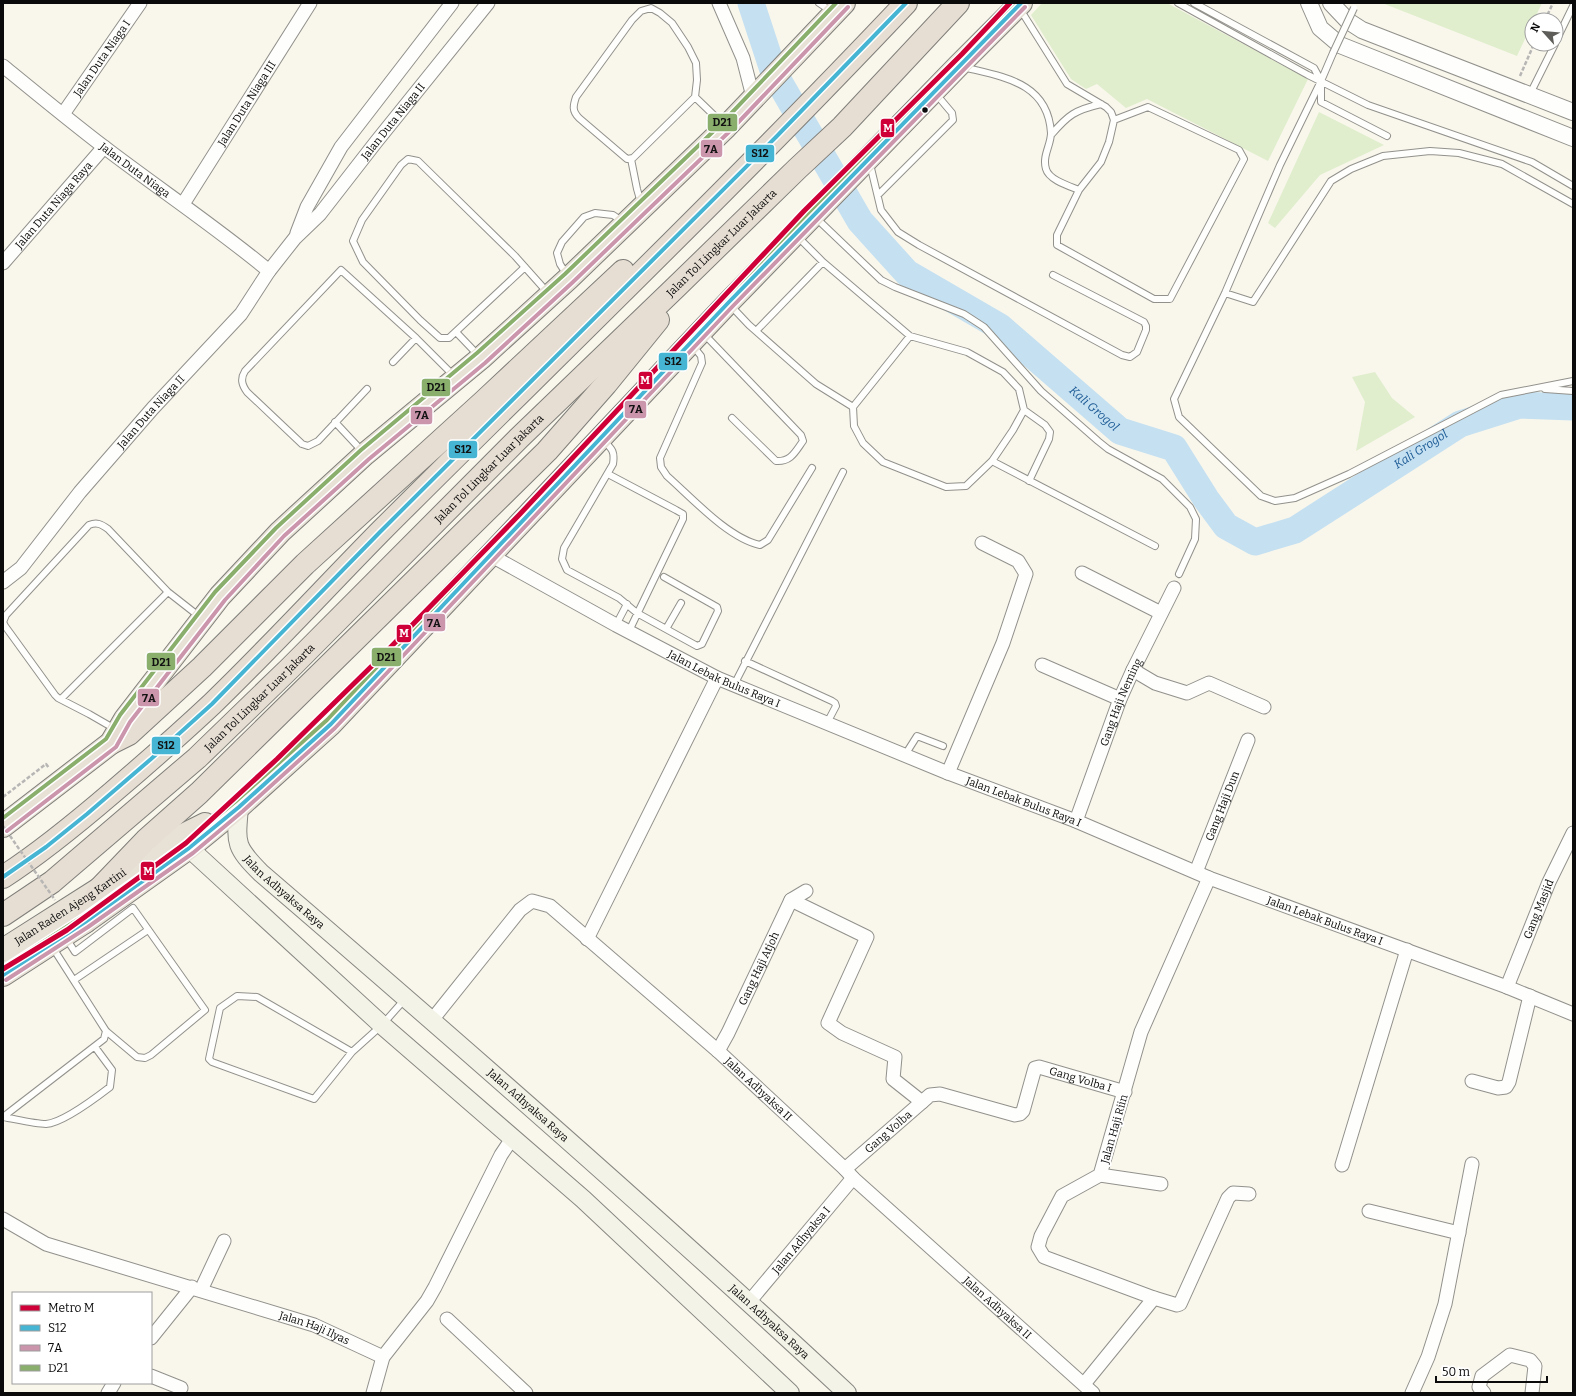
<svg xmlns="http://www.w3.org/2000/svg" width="1576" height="1396" font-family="Bitter,serif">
<rect width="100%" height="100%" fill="#f9f7ec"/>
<path fill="#e0eecd" d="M 1042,3 L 1167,3 L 1308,79 L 1268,161 L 1147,99 L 1126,108 L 1097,84 L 1086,89 L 1071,79 L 1031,15 Z
M 1382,3 L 1542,3 L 1534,20 L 1532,20 L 1532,24 L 1517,56 Z
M 1319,112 L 1384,145 L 1320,175 L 1275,228 L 1268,223 Z
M 1375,372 L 1392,398 L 1415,417 L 1356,451 L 1365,402 L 1352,377 Z"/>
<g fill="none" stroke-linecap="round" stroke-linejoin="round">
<path stroke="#c5e0f1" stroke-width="27" id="s1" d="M 751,3 L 774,73 L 860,221 L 907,273 L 1000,327 L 1120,431 L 1174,448 L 1206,499 L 1226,526 L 1255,542 L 1295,530 L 1460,424 L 1520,405 L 1573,407"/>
<g stroke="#92918c" stroke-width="8">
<path id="service" d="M 819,3 L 831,11
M 1178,3 L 1308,75 L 1368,105 L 1532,162 L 1573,186
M 1194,3 L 1314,68 L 1321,81 L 1321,102 L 1387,136
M 651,8 L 660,13 L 672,23 L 688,47 L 696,63 L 697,80 L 695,97 L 633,158 L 627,159 L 579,118 C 572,111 573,106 576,97 L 632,20 L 641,11 Z
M 1556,41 L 1573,6
M 1333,53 L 1321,81 L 1280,165 L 1225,293 L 1174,399 L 1179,417 L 1261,496 L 1275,501 L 1295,498 L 1349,474 L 1501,395 L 1573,381
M 963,67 C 1003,77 1048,82 1051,133 C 1051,145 1042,156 1046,169 C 1049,180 1069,186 1079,190 L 1101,162 L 1109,142 L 1114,120 L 1111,112 L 1106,107 L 1067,84 L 1020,9
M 1530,94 L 1555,44
M 695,97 L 724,125
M 1051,135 C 1068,115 1075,110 1101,104
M 631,159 L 637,189 L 641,203
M 870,164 L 881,210 L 898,232 L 919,245 L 1122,355 L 1130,357 L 1137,352 L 1146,330 L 1146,326 L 1144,322 L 1053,275
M 1079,190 L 1057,235 L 1057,245 L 1154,299 L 1170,299 L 1244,159 L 1239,150 L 1148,107 L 1114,120
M 878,195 L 953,120 L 952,113 L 936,94
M 815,217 L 881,280 L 895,287 L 964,314 L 984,327 L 1041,391 L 1098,441 L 1108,449 L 1162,479 L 1190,507 L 1196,519 L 1195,539 L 1179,574
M 798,237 L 823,262 L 910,336 L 967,352 L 1003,372 L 1019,389 L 1024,410 L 1045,425 L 1050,432 L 1049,439 L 1029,481
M 525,267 L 449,338 L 440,338 L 420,320 L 363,262 L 353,241 L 362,220 L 401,165 L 408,159 L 418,161 L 515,256 L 548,293
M 567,275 L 560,264 L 557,253 L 562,242 L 584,217 L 595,213 L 613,215 L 622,221
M 1225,293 L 1253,302 L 1331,181 L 1351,169 L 1383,156 L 1430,151 L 1459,153 L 1502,164 L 1573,204
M 731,306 L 749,325 L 816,384 L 853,407
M 757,330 L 823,262
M 456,332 L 478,355
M 704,334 L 801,435 L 803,441 C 795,452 791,462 776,461 L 732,418
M 910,336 L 853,407 L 854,426 L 863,443 L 883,462 L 946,487 L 966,486 L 992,461 L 1013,430 L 1024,410
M 693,346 L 701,356 L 702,363 L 660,458 L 661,467 L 667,476 C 692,498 728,538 760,545 L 768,540 L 812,468
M 393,362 L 416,338
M 367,389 L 318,441 L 308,446 L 302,444 L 247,392 C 242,385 240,379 245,371 L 341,270 L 416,338 L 453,375
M 1545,389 L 1573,391
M 335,422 L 363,452
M 603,440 C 612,449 615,451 613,464 L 564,548 L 562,559 L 567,570 L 619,598 L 637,613 L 697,646 L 702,644 L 718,611 L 717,607 L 664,577
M 992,461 L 1155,546
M 608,474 L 676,510 L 683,514 L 683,519 L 629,631
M 616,625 L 627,604
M 666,629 L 681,603
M 745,661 L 832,701 L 835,703 L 836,706 L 827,723
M 734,685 L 843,472
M 61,699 L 168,592
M 115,729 L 89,714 L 58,698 L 55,695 L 5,626 L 3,622 L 6,615 L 89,525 C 97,522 101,524 108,529 L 168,592 L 200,617
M 905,755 L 917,736 L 943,746
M 53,948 L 106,1031 L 137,1057 L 145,1058 L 151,1055 L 205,1010 L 133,908 L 75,952 L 66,938
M 74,980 L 148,930
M 352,1052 L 257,997 L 237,996 L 220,1008 L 209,1059 L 212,1062 L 314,1099 L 352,1052 L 382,1025 L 405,999
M 3,1117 C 15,1119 34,1124 46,1124 C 62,1123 97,1097 110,1087 L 112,1070 L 95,1047
M 3,1117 L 104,1039 L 106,1031"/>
</g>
<g stroke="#92918c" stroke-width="15">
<g id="minor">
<path d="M 719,3 L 743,58 L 753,97"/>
<path id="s2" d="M 3,66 C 36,93 70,121 104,147 C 159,189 216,227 269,271"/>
<path id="s3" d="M 63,114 L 140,3"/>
<path id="s4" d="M 183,204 L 310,3"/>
<path d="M 297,233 L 307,207 L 341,147 L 452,3"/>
<path id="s5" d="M 3,263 L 104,147"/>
<path id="s6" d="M 490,555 L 616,625 L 717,678 L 948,773 L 1076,821 L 1209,878 L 1507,987 L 1573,1014"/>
<path d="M 1082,573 L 1161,613"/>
<path id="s7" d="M 3,582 L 21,568 L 80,492 L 153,408 L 241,314 L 269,271 L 295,238 L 320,214 L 376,142 L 488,3"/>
<path d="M 1042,665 L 1120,699"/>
<path d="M 1133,670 L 1155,683 L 1187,693 L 1209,683 L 1264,707"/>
<path d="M 948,773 L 1003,643 L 1026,574 L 1018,561 L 982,543"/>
<path id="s8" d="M 1076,821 L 1120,699 L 1133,670 L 1174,588"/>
<path id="s9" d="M 1196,872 L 1248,740"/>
<path d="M 1209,878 L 1141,1032 L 1100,1175 L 1062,1196 L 1041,1236 L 1038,1247 L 1044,1257 L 1154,1298 L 1177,1305 L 1180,1304 L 1228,1198 L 1233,1193 L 1249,1194"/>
<path d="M 791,900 L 867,937 L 828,1023 L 842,1033 L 895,1057 L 893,1079 L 922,1102"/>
<path d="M 587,939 L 717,678"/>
<path id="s10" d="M 1507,987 L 1549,882 L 1573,833"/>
<path id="s11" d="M 432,1020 L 520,910 L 532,901 L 550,906 L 718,1051 L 845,1169 L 853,1178 L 1093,1393"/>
<path id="s12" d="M 718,1051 L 728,1033 L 791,900 L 806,891"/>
<path d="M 1472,1081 L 1498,1088 L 1506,1087 L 1509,1082 L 1530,996"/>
<path d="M 1342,1165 L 1407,950"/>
<path id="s13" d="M 845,1169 L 930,1095 L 940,1094 L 1015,1115 L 1020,1114 L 1023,1111 L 1035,1068 L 1039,1067 L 1125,1092"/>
<path d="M 1100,1175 L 1161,1184"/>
<path d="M 1369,1211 L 1459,1233"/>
<path id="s14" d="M 3,1219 L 46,1244 L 314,1325 L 383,1357"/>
<path d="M 201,1290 L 224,1241"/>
<path id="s15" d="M 749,1302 L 853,1178"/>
<path d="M 447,1319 L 526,1393"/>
<path d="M 151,1338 L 192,1287"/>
<path d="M 151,1376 L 181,1388"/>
<path d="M 1084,1384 L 1154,1298"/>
<path d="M 108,1393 L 114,1383"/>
<path d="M 373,1393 L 383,1357 L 427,1301 L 435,1287 L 501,1155 L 513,1137"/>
<path d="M 1412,1393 L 1428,1357 L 1445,1304 L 1472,1164"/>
<path d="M 1484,1393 L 1479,1387 L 1482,1376 L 1510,1355 L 1530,1360 L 1535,1366 L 1532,1393"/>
</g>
</g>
<g stroke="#92918c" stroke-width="18">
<path id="tertiary" d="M 1309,3 L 1320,28 L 1340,45 L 1573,138
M 1331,3 L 1348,21 L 1362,30 L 1573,112"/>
</g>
<g stroke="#888782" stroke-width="20">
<g id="secondary">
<path id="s16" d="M 239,807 C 236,843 234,846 261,873 C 459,1043 656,1215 847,1393"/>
<path d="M 189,848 L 382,1025 L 583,1199 L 790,1393"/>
</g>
</g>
<g stroke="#7f7e79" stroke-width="24">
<g id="trunk">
<path d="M 3,826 L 111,743 L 125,719 L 220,596 L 280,532 L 365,454 L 481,358 L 569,278 L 726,127 L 844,3"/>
<path id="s17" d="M 3,950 L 99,889 L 155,849 L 205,824"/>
<path d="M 3,975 L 85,922 L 189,848 L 239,807 L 331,724 L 728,303 L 958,66 L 1021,3"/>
</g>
</g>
<g stroke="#7f7e79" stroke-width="24">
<g id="motorway">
<path d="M 111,743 L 129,734 L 202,667 L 305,564 L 483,402 L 623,271"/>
<path d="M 3,877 C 42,852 78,822 113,792 C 147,763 180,734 212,704 C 270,648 324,589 380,532 C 556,356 735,184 906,3"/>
<path id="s18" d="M 3,915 L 52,882 L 197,758 L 291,667 L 519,438 L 676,287 L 797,169 L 842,127 L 958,3"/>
<path d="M 85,922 L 99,889 L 146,840 L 199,793 L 547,451 L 606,384 L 658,320"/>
</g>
</g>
<path stroke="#b7b6b5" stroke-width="2.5" stroke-dasharray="4 2" stroke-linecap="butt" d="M 1545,20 L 1553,3
M 1520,76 L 1534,44
M 3,797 L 46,764 L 49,768"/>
<use href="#service" stroke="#fefefc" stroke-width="6"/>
<use href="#minor" stroke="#fefefc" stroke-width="13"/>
<use href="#tertiary" stroke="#fefefc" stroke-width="16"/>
<use href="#secondary" stroke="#f4f3e7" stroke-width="18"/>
<use href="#trunk" stroke="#e8e2d6" stroke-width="22"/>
<use href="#motorway" stroke="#e7ded3" stroke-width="22"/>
<g stroke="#92918c" stroke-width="8" stroke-linecap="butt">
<path id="service-bridge" d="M 1333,53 L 1354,8"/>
</g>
<path stroke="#b7b6b5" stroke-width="2.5" stroke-dasharray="4 2" stroke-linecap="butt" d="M 3,826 L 55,900"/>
<use href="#service-bridge" stroke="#fefefc" stroke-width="6"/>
<g stroke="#fff" stroke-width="7">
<path id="bus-1" d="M 3,877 L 46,847 L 87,814 L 151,759 L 212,704 L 380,532 L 776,137 L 906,3
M 3,975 L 85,922 L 189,848 L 239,807 L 331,724 L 728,303 L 1021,3"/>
</g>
<g stroke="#fff" stroke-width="7">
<path id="bus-2" d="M 7,831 L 116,747 L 130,722 L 225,600 L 284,536 L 369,459 L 485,363 L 573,282 L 730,131 L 848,7
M 6,980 L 88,927 L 193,853 L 243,811 L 335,728 L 732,307 L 1025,7"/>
</g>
<g stroke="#fff" stroke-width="7">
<path id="bus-3" d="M 3,818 L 106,739 L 120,715 L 215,592 L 276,528 L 361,450 L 477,353 L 565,274 L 722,123 L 836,3
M 3,968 L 82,917 L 185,843 L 235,802 L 327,720 L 724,299 L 1013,3"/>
</g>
<use href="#bus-1" stroke="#46b5d3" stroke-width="4"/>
<use href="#bus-2" stroke="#cb95ab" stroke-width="4"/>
<use href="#bus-3" stroke="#8aaf6c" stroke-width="4"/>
<g stroke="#fff" stroke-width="8">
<path id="metro-1" d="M 3,969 L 67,930 L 186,843 L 277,759 L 382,656 L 520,514 L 804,211 L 962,54 L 1010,3"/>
</g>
<use href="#metro-1" stroke="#ce0037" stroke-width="5"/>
</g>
<circle fill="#0a0a0a" stroke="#fff" stroke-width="1.5" cx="925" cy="110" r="3.5"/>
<g text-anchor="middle" stroke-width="4" stroke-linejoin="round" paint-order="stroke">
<g font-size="11" fill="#0a0a0a" stroke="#fff">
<text dy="4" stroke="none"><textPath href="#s3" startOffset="68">Jalan Duta Niaga I</textPath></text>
<text dy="4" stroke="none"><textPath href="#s4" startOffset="119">Jalan Duta Niaga III</textPath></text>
<text dy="4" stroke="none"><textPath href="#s7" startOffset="605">Jalan Duta Niaga II</textPath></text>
<text dy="4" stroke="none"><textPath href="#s2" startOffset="168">Jalan Duta Niaga</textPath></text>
<text dy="4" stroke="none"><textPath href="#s5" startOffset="77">Jalan Duta Niaga Raya</textPath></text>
<text dy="4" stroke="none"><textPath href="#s18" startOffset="985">Jalan Tol Lingkar Luar Jakarta</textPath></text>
<text dy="4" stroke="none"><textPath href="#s7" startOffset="226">Jalan Duta Niaga II</textPath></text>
<text dy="4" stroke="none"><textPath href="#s18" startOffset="661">Jalan Tol Lingkar Luar Jakarta</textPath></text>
<text dy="4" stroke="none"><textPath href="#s6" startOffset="265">Jalan Lebak Bulus Raya I</textPath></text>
<text dy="4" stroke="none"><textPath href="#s18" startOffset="337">Jalan Tol Lingkar Luar Jakarta</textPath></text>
<text dy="4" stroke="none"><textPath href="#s8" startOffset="127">Gang Haji Neming</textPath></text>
<text dy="4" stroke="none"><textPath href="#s6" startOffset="589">Jalan Lebak Bulus Raya I</textPath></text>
<text dy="4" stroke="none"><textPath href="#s9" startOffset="71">Gang Haji Dun</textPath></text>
<text dy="4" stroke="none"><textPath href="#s16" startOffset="104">Jalan Adhyaksa Raya</textPath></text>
<text dy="4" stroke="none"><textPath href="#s17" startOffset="80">Jalan Raden Ajeng Kartini</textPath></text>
<text dy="4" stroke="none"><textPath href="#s10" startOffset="84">Gang Masjid</textPath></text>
<text dy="4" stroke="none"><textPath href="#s6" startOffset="913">Jalan Lebak Bulus Raya I</textPath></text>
<text dy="4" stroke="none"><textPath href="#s12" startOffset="92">Gang Haji Atjoh</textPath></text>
<text dy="4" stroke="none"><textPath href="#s13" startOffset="302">Gang Volba I</textPath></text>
<text dy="4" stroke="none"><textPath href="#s11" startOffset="452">Jalan Adhyaksa II</textPath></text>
<text dy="4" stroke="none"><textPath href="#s16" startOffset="428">Jalan Adhyaksa Raya</textPath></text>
<text transform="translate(1114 1129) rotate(-74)" y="4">Jalan Haji Riin</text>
<text dy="4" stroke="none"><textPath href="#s13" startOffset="57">Gang Volba</textPath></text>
<text dy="4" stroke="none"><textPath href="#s15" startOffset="81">Jalan Adhyaksa I</textPath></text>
<text dy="4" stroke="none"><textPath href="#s11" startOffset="776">Jalan Adhyaksa II</textPath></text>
<text dy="4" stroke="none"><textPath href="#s16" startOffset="752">Jalan Adhyaksa Raya</textPath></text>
<text dy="4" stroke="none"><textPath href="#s14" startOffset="331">Jalan Haji Ilyas</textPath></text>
</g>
<g font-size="12" font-style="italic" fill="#1a5994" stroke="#fff">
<text dy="4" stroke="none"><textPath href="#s1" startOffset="547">Kali Grogol</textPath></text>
<text dy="4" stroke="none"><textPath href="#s1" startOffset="956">Kali Grogol</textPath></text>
</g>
</g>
<g stroke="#fff" stroke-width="1.5">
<rect x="707" y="113" width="31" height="19" rx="4" fill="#8aaf6c"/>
<rect x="880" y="118" width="15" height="20" rx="4" fill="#ce0037"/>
<rect x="700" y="139" width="23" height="19" rx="4" fill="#cb95ab"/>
<rect x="745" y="144" width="30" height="19" rx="4" fill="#46b5d3"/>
<rect x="658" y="352" width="30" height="19" rx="4" fill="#46b5d3"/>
<rect x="638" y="371" width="15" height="19" rx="4" fill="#ce0037"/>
<rect x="421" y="378" width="30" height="19" rx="4" fill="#8aaf6c"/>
<rect x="624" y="400" width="23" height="19" rx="4" fill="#cb95ab"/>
<rect x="410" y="406" width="23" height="19" rx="4" fill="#cb95ab"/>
<rect x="448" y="440" width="30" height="19" rx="4" fill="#46b5d3"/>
<rect x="423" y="613" width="23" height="19" rx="4" fill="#cb95ab"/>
<rect x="396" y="624" width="16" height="19" rx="4" fill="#ce0037"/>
<rect x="371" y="647" width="31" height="20" rx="4" fill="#8aaf6c"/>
<rect x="146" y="652" width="30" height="19" rx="4" fill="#8aaf6c"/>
<rect x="137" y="688" width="23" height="19" rx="4" fill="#cb95ab"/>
<rect x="151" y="736" width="30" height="19" rx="4" fill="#46b5d3"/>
<rect x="140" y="861" width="15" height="20" rx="4" fill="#ce0037"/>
</g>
<g font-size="11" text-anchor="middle" font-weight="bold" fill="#fff">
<text x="888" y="132">M</text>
<text x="645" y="384">M</text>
<text x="404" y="637">M</text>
<text x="148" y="875">M</text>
</g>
<g font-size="11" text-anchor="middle" font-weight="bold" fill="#111">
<text x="722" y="126">D21</text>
<text x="711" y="153">7A</text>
<text x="760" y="157">S12</text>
<text x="673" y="365">S12</text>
<text x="436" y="391">D21</text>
<text x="636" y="413">7A</text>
<text x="422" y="419">7A</text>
<text x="463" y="453">S12</text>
<text x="434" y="627">7A</text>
<text x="386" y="661">D21</text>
<text x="161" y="666">D21</text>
<text x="149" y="702">7A</text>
<text x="166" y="749">S12</text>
</g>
<rect width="1576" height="1396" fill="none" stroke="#0a0a0a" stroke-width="8"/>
<rect x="12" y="1292" width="140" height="92" fill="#ffffff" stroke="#9d9d9d"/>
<rect x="20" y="1305" width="20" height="6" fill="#ce0037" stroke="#9d9d9d"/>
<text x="48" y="1312" font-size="12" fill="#0a0a0a">Metro M</text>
<rect x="20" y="1325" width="20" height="6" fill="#46b5d3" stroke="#9d9d9d"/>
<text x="48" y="1332" font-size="12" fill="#0a0a0a">S12</text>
<rect x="20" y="1345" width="20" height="6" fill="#cb95ab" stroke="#9d9d9d"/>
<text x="48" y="1352" font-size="12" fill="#0a0a0a">7A</text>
<rect x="20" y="1365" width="20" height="6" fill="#8aaf6c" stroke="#9d9d9d"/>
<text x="48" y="1372" font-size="12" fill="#0a0a0a">D21</text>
<g transform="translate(1544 32) rotate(297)"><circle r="19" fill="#ffffff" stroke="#9d9d9d"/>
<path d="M0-3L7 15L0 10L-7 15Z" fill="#5e5d59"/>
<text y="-6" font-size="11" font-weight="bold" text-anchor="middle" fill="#0a0a0a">N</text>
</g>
<path d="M1436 1376v6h111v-6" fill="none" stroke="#0a0a0a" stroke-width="2"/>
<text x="1442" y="1376" font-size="12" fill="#0a0a0a" stroke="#ffffff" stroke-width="3" paint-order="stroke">50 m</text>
</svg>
